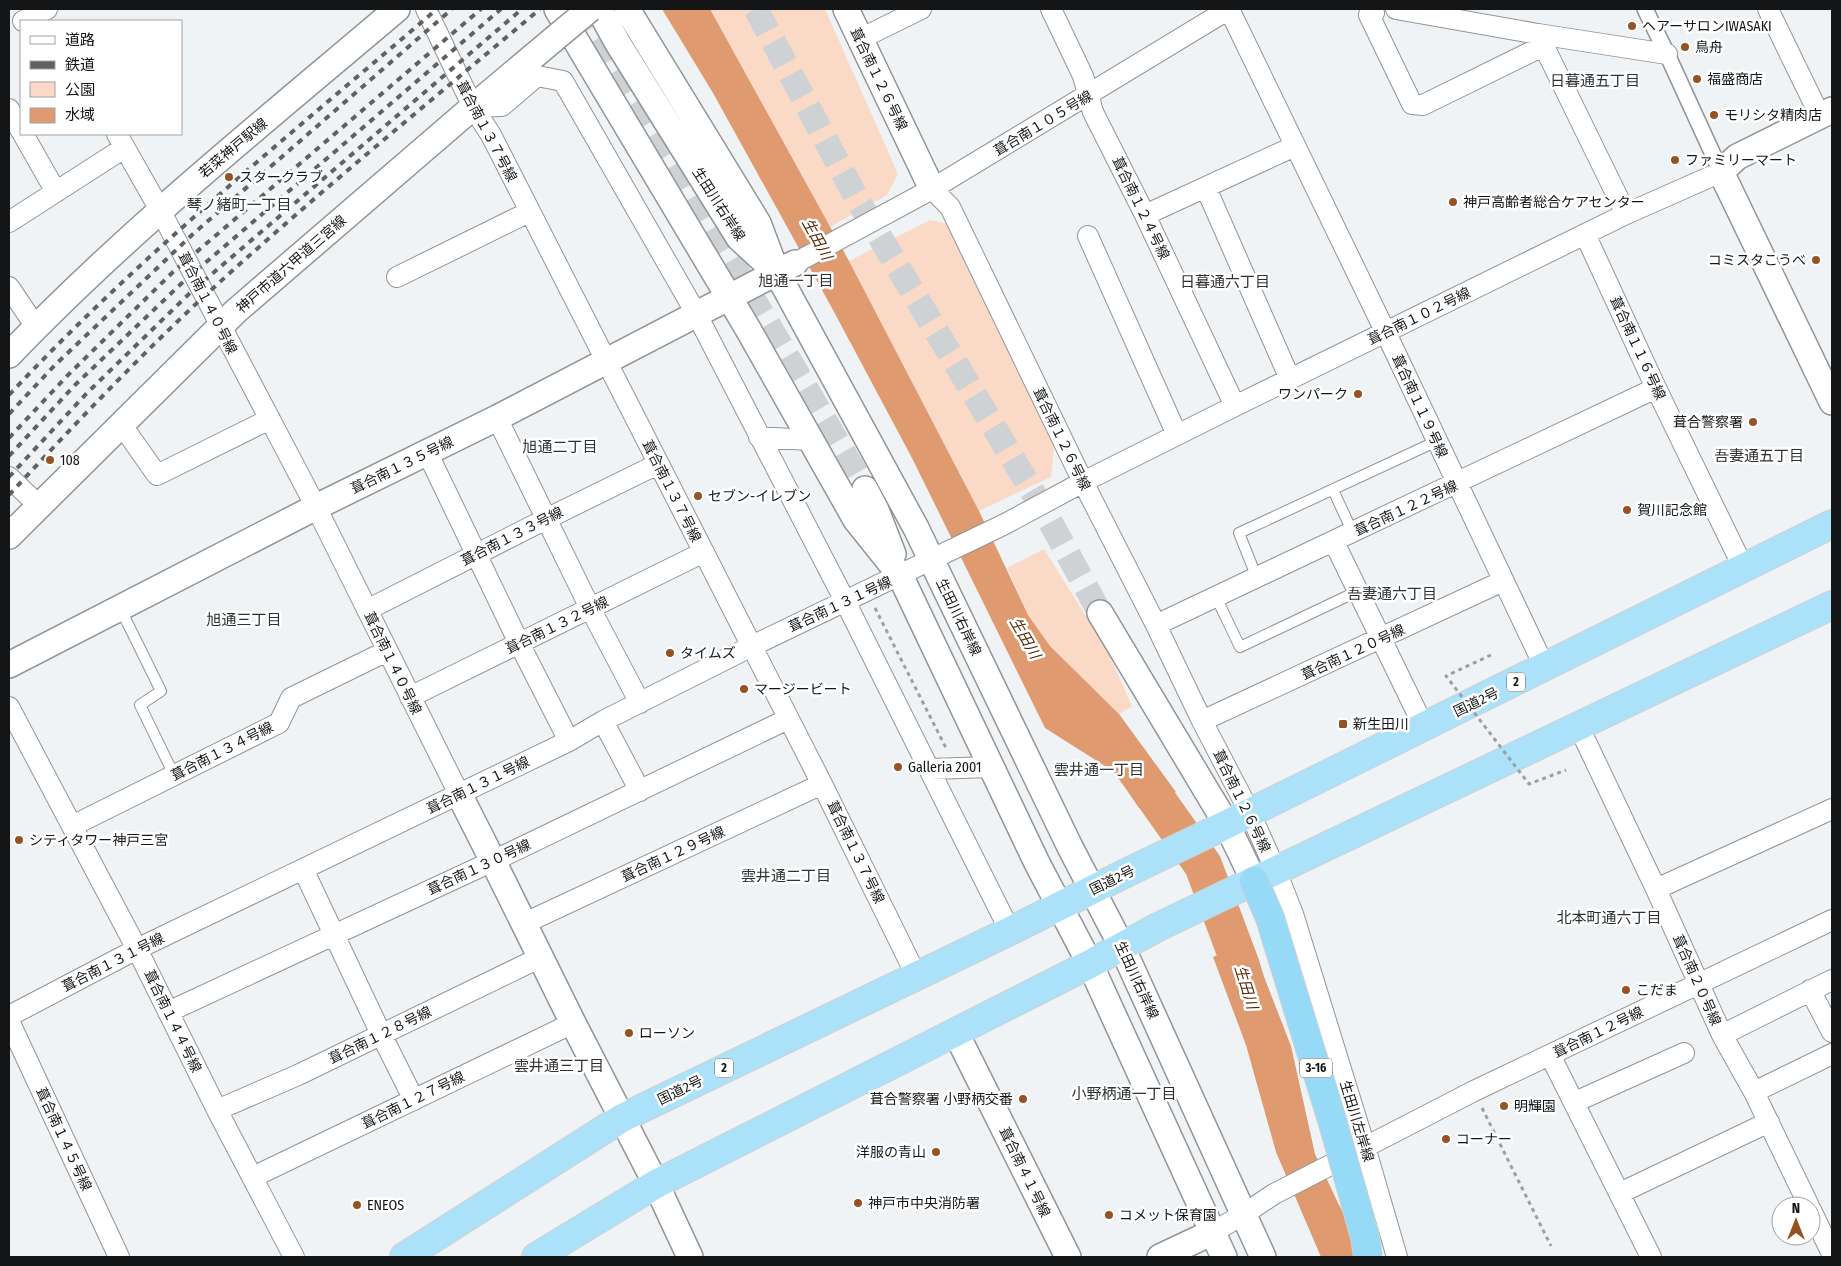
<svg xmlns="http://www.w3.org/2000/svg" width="1841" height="1266" font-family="'Fira Sans Condensed','Noto Sans JP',sans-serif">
<rect width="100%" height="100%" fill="#eff3f5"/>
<path fill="#fad9c6" d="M 710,9 L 825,9 L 898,174 L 887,195 L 830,227 Z
M 930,220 L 948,224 L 1054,447 L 1051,477 L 979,511 L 849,261 Z
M 1044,549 L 1107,650 L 1132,706 L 1119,714 L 1050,646 L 1028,615 L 1007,568 Z"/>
<path fill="#e09a6f" d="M 662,9 L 710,9 L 849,261 L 979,511 L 1028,615 L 1050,646 L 1119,714 L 1176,792 L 1139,808 L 1116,773 L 1045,728 L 912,458 L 833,310 L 713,93 Z
M 1250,941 L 1291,1046 L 1315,1154 L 1338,1203 L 1367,1257 L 1321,1257 L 1276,1152 L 1246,1045 L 1213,957 Z"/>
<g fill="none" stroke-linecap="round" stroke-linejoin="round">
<path stroke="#e09a6f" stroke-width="38" d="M 1128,759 L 1203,865 L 1241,966 L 1250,998"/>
<path stroke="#ced2d4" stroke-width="25" stroke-dasharray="25 12" stroke-linecap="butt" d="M 575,9 L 671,159 L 865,489
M 756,9 L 857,199 L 1046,514 L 1100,613"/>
<g stroke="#919596" stroke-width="12">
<path id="service" d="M 1333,490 L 1353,533
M 1257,578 L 1239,533 L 1437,441
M 1216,597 L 1240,647 L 1358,591
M 120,608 L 161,691 L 140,705 L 174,775"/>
</g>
<g stroke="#919596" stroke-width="18">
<path id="pedestrian" d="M 1645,9 L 1667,54 L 1721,172"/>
</g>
<g stroke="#919596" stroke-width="22">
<path id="minor" d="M 426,9 L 473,107 L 491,135 L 822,784 L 916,975
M 1051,9 L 1083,76 L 1093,112 L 1145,215 L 1235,406
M 1229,9 L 1386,333 L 1545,668
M 1396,9 L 1538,34 L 1626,214
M 1768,9 L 1820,116
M 1374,13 L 1369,15 L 1412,104 L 1423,105 L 1545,45
M 23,21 L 47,9
M 1538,34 L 1667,54
M 860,39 L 921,9
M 473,107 L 502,106 L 537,76 L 563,81 L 697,315 L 845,601 L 1010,931
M 9,109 L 21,131
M 23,134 L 56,192
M 117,134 L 160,210 L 316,507 L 459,794
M 1206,188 L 1290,379
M 932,189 L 950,207 L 1083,482 L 1156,625 L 1202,721 L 1250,813 L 1276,871 L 1293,914 L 1365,1147 L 1397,1257
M 1145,215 L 1295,146
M 9,222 L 124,148
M 1585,234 L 1656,388 L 1744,569
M 1088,236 L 1177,435
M 795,263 L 932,189 L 1229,9
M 397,277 L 529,212
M 9,287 L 36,327
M 497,418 L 590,608 L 640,703
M 121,424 L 157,475 L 270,419
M 759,437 L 810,440
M 427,452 L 519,643 L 569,741
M 9,477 L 39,506
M 1334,542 L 1424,727
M 367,610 L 546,519 L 658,464
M 1156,625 L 1656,388
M 410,697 L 704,552
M 9,707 L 137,949 L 217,1110 L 294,1257
M 603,721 L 640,791
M 1202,721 L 1503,581
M 1578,725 L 1656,889 L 1722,1035 L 1754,1092 L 1809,1206
M 930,769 L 991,767
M 72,826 L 279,723 L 291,698 L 387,651
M 303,869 L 381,1034 L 414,1100
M 1656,889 L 1832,809
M 523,924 L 822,784
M 1810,990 L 1832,1032
M 168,1012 L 493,861 L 788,719
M 9,1016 L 137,949 L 569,741 L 603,721 L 752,646 L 1005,524 L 1083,482 L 1235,406 L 1626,214 L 1721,172
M 9,1021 L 119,1257
M 1722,1035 L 1832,980
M 1550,1055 L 1651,1257
M 1754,1092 L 1832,1054
M 1575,1102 L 1684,1053
M 217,1110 L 298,1075 L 541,957
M 253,1177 L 573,1023
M 1620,1193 L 1769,1122
M 1811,1210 L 1832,1254
M 1213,1232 L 1244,1214 L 1274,1194 L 1474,1091 L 1832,920"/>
</g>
<g stroke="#919596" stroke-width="28">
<path id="tertiary" d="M 557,9 L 748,329 L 856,520 L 900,575 L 1037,863 L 1090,964 L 1224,1257
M 599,9 L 617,42 L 739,238 L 777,273 L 916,528 L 1070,847 L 1122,947 L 1263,1257
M 627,9 L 758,223 L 775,268
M 846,9 L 932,189
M 1832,110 L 1737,157 L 1721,172 L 1832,402
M 9,355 C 129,230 265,121 397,9
M 865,489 L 876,510 L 893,554
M 9,536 L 236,311 L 473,107 L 554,39
M 1100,613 L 1227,825 L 1254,881
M 9,665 L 316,507 L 497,418 L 795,263
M 459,794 L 493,861 L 573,1023 L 656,1184 L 690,1257
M 956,1033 L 1068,1257
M 1160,1257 L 1213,1232"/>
</g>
<g stroke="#d0d0d0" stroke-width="30">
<path id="trunk" d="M 404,1257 L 622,1118 L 1010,931 L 1130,871 L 1199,838 L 1832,524
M 536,1257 L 656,1184 L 1090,964 L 1158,927 L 1254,881 L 1832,605"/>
</g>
<path stroke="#9da0a1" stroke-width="3" stroke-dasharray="4 4" stroke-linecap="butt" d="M 875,608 L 947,750
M 1482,1108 L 1551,1246"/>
<use href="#service" stroke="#fff" stroke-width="10"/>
<use href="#pedestrian" stroke="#fff" stroke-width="15"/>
<use href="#minor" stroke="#fff" stroke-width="20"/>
<use href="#tertiary" stroke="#fff" stroke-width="25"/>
<use href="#trunk" stroke="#abe2fa" stroke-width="28"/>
<path stroke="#5f6162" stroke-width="4" stroke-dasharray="6 6" stroke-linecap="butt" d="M 9,395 C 140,255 291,134 437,9
M 9,414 L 55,365 L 193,234 L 452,9
M 9,438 L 67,376 L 173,272 L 481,9
M 9,456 L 75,385 L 183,282 L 501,9
M 9,477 L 86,394 L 192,291 L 522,9
M 9,495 C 70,429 133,363 199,301 C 309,200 426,105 540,9"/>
<g stroke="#919596" stroke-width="28" stroke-linecap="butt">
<path id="tertiary-bridge" d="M 554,39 L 590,9"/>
</g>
<g stroke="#d0d0d0" stroke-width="30" stroke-linecap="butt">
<path id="motorway-bridge" d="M 1254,881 L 1270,918 L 1332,1120 L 1365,1237 L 1368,1257"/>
</g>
<path stroke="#9da0a1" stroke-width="3" stroke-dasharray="4 4" stroke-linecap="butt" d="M 1491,655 L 1446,676 L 1529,784 L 1566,770"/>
<use href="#tertiary-bridge" stroke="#fff" stroke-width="25"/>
<use href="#motorway-bridge" stroke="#96daf8" stroke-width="28"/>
</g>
<g fill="#965223" stroke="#fff" stroke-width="2">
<circle cx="1632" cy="26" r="5"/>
<circle cx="1685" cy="47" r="5"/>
<circle cx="1697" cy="79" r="5"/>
<circle cx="1714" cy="115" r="5"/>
<circle cx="1675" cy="160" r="5"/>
<circle cx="229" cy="177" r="5"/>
<circle cx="1453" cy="202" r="5"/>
<circle cx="1816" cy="260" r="5"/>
<circle cx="1358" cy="394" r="5"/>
<circle cx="1753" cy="422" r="5"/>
<circle cx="50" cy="460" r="5"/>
<circle cx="698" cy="496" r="5"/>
<circle cx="1627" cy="510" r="5"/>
<circle cx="670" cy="653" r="5"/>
<circle cx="744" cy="689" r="5"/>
<rect x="1338" y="719" width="10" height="10" rx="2.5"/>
<circle cx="898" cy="767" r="5"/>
<circle cx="19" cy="840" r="5"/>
<circle cx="1626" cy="990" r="5"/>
<circle cx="629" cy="1033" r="5"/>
<circle cx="1023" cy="1099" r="5"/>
<circle cx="1504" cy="1106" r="5"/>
<circle cx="1446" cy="1139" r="5"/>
<circle cx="936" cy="1152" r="5"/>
<circle cx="858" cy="1203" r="5"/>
<circle cx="357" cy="1205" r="5"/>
<circle cx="1109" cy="1215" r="5"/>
</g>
<g text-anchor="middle" stroke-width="5" stroke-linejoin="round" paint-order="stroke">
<g fill="#fff" stroke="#5a5b5c" stroke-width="1">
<rect x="1507" y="672.5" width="18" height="19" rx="4"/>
<rect x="715" y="1058.5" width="18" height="19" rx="4"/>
<rect x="1300" y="1058.5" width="32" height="19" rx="4"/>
</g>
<g font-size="12" font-weight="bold" fill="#141516">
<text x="1516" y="686">2</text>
<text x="724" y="1072">2</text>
<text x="1316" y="1072">3-16</text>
</g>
<g font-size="14" fill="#141516" stroke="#fff" text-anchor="start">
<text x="1642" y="31">ヘアーサロンIWASAKI</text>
<text x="1695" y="52">鳥舟</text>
<text x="1707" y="84">福盛商店</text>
<text x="1724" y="120">モリシタ精肉店</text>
<text x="1685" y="165">ファミリーマート</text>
<text x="239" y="182">スタークラブ</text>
<text x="1463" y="207">神戸高齢者総合ケアセンター</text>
<text x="1806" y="265" text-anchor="end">コミスタこうべ</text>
<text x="1348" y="399" text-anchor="end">ワンパーク</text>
<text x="1743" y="427" text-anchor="end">葺合警察署</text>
<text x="60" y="465">108</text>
<text x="708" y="501">セブン-イレブン</text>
<text x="1637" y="515">賀川記念館</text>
<text x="680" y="658">タイムズ</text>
<text x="754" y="694">マージービート</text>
<text x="1353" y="729">新生田川</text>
<text x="908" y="772">Galleria 2001</text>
<text x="29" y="845">シティタワー神戸三宮</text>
<text x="1636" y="995">こだま</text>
<text x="639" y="1038">ローソン</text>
<text x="1013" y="1104" text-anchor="end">葺合警察署 小野柄交番</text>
<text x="1514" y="1111">明輝園</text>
<text x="1456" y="1144">コーナー</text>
<text x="926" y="1157" text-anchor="end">洋服の青山</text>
<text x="868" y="1208">神戸市中央消防署</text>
<text x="367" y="1210">ENEOS</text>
<text x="1119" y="1220">コメット保育園</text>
</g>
<g font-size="14" fill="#141516" stroke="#fff">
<text transform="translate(879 79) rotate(64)" y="5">葺合南１２６号線</text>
<text transform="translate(1043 123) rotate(-31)" y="5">葺合南１０５号線</text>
<text transform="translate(487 131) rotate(62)" y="5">葺合南１３７号線</text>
<text transform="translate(233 148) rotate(-40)" y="5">若菜神戸駅線</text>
<text transform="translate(719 204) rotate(57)" y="5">生田川右岸線</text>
<text transform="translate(1141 208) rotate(64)" y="5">葺合南１２４号線</text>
<text transform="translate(291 264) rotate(-41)" y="5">神戸市道六甲道三宮線</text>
<text transform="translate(208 303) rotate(63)" y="5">葺合南１４０号線</text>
<text transform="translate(1419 316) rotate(-26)" y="5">葺合南１０２号線</text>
<text transform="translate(1638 348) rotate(65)" y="5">葺合南１１６号線</text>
<text transform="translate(1420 406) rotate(65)" y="5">葺合南１１９号線</text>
<text transform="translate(1062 439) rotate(64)" y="5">葺合南１２６号線</text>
<text transform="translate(402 465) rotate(-26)" y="5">葺合南１３５号線</text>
<text transform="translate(672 491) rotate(63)" y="5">葺合南１３７号線</text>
<text transform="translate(1406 508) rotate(-25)" y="5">葺合南１２２号線</text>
<text transform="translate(512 536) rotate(-27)" y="5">葺合南１３３号線</text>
<text transform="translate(840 604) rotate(-25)" y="5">葺合南１３１号線</text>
<text transform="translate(959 617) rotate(64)" y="5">生田川右岸線</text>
<text transform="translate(557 625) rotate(-26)" y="5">葺合南１３２号線</text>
<text transform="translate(1353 652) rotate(-25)" y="5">葺合南１２０号線</text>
<text transform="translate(393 663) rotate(64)" y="5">葺合南１４０号線</text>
<text transform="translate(1476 702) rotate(-26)" y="5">国道2号</text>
<text transform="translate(222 751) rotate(-27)" y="5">葺合南１３４号線</text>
<text transform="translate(478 785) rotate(-26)" y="5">葺合南１３１号線</text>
<text transform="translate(1242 801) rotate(64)" y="5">葺合南１２６号線</text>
<text transform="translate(856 852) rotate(64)" y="5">葺合南１３７号線</text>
<text transform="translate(673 854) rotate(-25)" y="5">葺合南１２９号線</text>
<text transform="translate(479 867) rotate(-25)" y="5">葺合南１３０号線</text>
<text transform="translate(1112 880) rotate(-26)" y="5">国道2号</text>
<text transform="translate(113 962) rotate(-27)" y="5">葺合南１３１号線</text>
<text transform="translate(1137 980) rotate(65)" y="5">生田川右岸線</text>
<text transform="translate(1697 980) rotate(66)" y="5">葺合南２０号線</text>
<text transform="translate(173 1021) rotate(64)" y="5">葺合南１４４号線</text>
<text transform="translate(1598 1032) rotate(-26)" y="5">葺合南１２号線</text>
<text transform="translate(380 1035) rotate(-26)" y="5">葺合南１２８号線</text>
<text transform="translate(680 1090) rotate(-26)" y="5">国道2号</text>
<text transform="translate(413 1100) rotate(-26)" y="5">葺合南１２７号線</text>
<text transform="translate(1357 1121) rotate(73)" y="5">生田川左岸線</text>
<text transform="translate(64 1139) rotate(65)" y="5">葺合南１４５号線</text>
<text transform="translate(1025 1172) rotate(64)" y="5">葺合南４１号線</text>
</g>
<g font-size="15" fill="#2d3132" stroke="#fff">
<text x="1595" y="86">日暮通五丁目</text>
<text x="239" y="210">琴ノ緒町一丁目</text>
<text x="796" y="286">旭通一丁目</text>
<text x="1225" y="287">日暮通六丁目</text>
<text x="560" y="452">旭通二丁目</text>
<text x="1759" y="461">吾妻通五丁目</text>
<text x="1392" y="599">吾妻通六丁目</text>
<text x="244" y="625">旭通三丁目</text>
<text x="1099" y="775">雲井通一丁目</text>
<text x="786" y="881">雲井通二丁目</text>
<text x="1609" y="923">北本町通六丁目</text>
<text x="559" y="1071">雲井通三丁目</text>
<text x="1124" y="1099">小野柄通一丁目</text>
</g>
<g font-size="15" font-style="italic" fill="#542806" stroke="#fff">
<text transform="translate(817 239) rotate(61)" y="5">生田川</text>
<text transform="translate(1025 638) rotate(60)" y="5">生田川</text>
<text transform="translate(1246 987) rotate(73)" y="5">生田川</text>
</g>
</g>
<rect width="1841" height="1266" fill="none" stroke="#141516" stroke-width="20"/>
<rect x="20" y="20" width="162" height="115" fill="#ffffff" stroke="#a1a1a2"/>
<rect x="30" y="36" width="25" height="8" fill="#ffffff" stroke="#a1a1a2"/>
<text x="65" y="45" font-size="15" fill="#141516">道路</text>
<rect x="30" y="61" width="25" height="8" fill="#5f6162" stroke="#a1a1a2"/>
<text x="65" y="70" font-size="15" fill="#141516">鉄道</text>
<rect x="30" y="82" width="25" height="15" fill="#fad9c6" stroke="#a1a1a2"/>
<text x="65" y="95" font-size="15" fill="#141516">公園</text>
<rect x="30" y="108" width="25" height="15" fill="#e09a6f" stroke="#a1a1a2"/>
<text x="65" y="120" font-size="15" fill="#141516">水域</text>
<g transform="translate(1796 1221)"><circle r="24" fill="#ffffff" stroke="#a1a1a2"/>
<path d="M0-4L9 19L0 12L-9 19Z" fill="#965223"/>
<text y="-8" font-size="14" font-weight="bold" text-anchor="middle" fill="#141516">N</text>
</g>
</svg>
